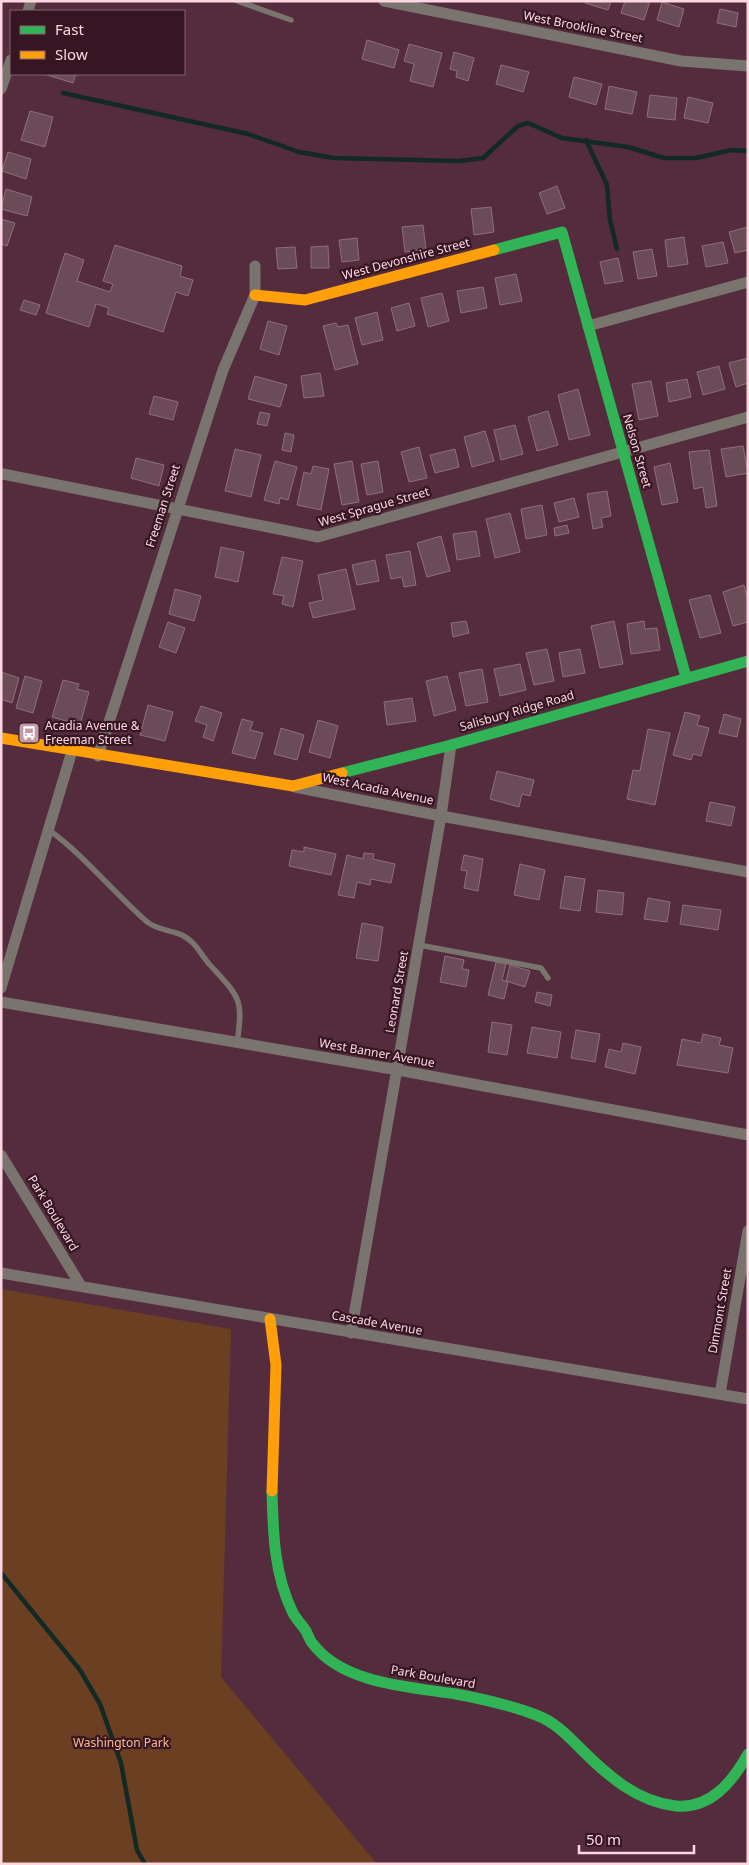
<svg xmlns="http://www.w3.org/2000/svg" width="749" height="1865" font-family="'Noto Sans',sans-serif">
<rect width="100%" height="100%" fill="#542c3d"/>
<path fill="#6b4022" d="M 1,1289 L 231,1329 L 221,1677 L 377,1864 L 1,1864 Z"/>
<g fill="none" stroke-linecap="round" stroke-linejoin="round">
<path stroke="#122925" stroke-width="4.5" d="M 63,93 L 248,134 L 299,152 L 334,158 L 459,161 L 483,158 L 518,126 L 528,123 L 562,138 L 628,147 L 664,158 L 697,158 L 731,150 L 748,151
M 586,140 L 607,185 L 610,220 L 617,249
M 1,1573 L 80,1670 L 100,1704 L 121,1763 L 137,1850 L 145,1864"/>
</g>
<path fill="#6c4b58" stroke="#906e7b" d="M 586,1 L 611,1 L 608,10 L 585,3 Z
M 625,1 L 650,1 L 644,20 L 621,13 Z
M 662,2 L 684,9 L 679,27 L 657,20 Z
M 720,9 L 738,13 L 736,27 L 717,23 Z
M 367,40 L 399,50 L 394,68 L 362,59 Z
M 409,44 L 442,53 L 433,87 L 410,81 L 414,64 L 404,61 Z
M 454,52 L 474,58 L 468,81 L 456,77 L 457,71 L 450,69 Z
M 501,65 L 529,72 L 523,92 L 496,84 Z
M 44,74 L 76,74 L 73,83 Z
M 574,77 L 602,84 L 596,105 L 569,97 Z
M 609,86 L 637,92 L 632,114 L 605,109 Z
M 650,95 L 677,98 L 675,120 L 647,117 Z
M 688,97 L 713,103 L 708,123 L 684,118 Z
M 30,111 L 53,117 L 45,147 L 21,140 Z
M 8,152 L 31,159 L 26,179 L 2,171 Z
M 557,186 L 565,208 L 547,214 L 539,193 Z
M 6,189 L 32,197 L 27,216 L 1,209 Z
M 491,207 L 494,232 L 474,235 L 471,209 Z
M 1,219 L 15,223 L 7,246 L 1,244 Z
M 423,225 L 426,250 L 405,252 L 402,227 Z
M 748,227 L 748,250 L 735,253 L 729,232 Z
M 684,237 L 688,264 L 668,267 L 665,240 Z
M 357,238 L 359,260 L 342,262 L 339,240 Z
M 723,242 L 728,263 L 706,267 L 702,246 Z
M 115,245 L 182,266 L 180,276 L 193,280 L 188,296 L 176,292 L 163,332 L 107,314 L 109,308 L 96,304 L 89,327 L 46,313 L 65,253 L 84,260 L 77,281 L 110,292 L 113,284 L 103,281 Z
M 328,246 L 329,268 L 311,268 L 311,247 Z
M 295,247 L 297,268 L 278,269 L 276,248 Z
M 652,249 L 657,276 L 638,279 L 633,252 Z
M 618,258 L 623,281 L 605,284 L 600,262 Z
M 516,274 L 522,301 L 500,305 L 495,278 Z
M 483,287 L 487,308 L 461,313 L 457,291 Z
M 442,293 L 449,321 L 428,327 L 421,298 Z
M 24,300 L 40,305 L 36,315 L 20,310 Z
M 409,303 L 415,326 L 397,331 L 391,308 Z
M 377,312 L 383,340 L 362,345 L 355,318 Z
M 268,321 L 287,326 L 279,355 L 260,349 Z
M 336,323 L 338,327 L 348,325 L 358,364 L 335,370 L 323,326 Z
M 748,358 L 748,383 L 736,387 L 729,363 Z
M 719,366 L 725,389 L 703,395 L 697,372 Z
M 320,373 L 324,396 L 304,398 L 301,376 Z
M 255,376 L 287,385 L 280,407 L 248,399 Z
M 687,379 L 691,397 L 669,402 L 666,383 Z
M 651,381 L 658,416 L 639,420 L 632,384 Z
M 578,389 L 590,435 L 569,440 L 558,395 Z
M 154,396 L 178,402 L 173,420 L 149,414 Z
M 548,411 L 558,445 L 537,451 L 528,417 Z
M 260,412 L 270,414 L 267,426 L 257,424 Z
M 515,425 L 523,454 L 501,460 L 494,430 Z
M 485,431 L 494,461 L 472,467 L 464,437 Z
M 285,433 L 294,435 L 291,452 L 282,450 Z
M 743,446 L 748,473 L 726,477 L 721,449 Z
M 419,447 L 427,478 L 409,482 L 401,452 Z
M 235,449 L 261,455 L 251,497 L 225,491 Z
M 455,449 L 459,467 L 435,473 L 430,455 Z
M 709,450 L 717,506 L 706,508 L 703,487 L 694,489 L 689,452 Z
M 136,458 L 164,465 L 159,486 L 131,478 Z
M 275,461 L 297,467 L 288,500 L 280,498 L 279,504 L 264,500 Z
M 352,461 L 359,502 L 342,505 L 334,464 Z
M 378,461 L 383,492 L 367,495 L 361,464 Z
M 670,463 L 678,502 L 662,505 L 654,467 Z
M 313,466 L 329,469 L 321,510 L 297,505 L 304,472 L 311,474 Z
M 607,491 L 611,516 L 601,518 L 603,527 L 593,529 L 587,494 Z
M 574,498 L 579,517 L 559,522 L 554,503 Z
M 542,505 L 547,535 L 526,539 L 521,509 Z
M 510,513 L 520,552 L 495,558 L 486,519 Z
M 567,525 L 569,533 L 555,536 L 554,528 Z
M 476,531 L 480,556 L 457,560 L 453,534 Z
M 441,536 L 450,571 L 427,577 L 417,543 Z
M 221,547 L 244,552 L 238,582 L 215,577 Z
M 410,551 L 416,585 L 404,587 L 402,577 L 391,579 L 386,555 Z
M 282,557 L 303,561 L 293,607 L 282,604 L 284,596 L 273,594 Z
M 375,560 L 379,581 L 357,585 L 352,565 Z
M 346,569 L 355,609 L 313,618 L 309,603 L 323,600 L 318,575 Z
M 744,585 L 748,601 L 748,622 L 733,626 L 723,592 Z
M 175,589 L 201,596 L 194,621 L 169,614 Z
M 710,595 L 721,633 L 700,638 L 689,600 Z
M 466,621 L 469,633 L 453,637 L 451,623 Z
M 614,621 L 623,664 L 600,668 L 591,626 Z
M 644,621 L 645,629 L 657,628 L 660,650 L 631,654 L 627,624 Z
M 168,622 L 185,628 L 176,653 L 159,647 Z
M 547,649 L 554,681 L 534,685 L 526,653 Z
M 580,649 L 585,673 L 563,677 L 559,653 Z
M 520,664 L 526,690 L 500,696 L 494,669 Z
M 482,669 L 488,702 L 466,706 L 459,673 Z
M 1,672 L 19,678 L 12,703 L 1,699 Z
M 25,676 L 42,681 L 33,713 L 16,708 Z
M 447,676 L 456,710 L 434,716 L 426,681 Z
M 63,680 L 79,684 L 77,689 L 89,692 L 80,725 L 52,717 Z
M 412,698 L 416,721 L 387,725 L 384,702 Z
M 148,705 L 173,712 L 165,741 L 140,735 Z
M 201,706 L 222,713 L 213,741 L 203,737 L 207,725 L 195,721 Z
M 685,712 L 700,716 L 697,725 L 709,728 L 701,756 L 693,754 L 691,760 L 673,755 Z
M 724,714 L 741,719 L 737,737 L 719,733 Z
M 242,719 L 253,722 L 250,730 L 263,733 L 255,759 L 232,753 Z
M 318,720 L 338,726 L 330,758 L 309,752 Z
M 281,728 L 304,735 L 297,760 L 274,754 Z
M 648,729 L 670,733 L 655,805 L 627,799 L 633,770 L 640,771 Z
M 497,771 L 534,780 L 530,796 L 522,794 L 519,807 L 490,799 Z
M 710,802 L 735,807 L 731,826 L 706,821 Z
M 304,847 L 336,854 L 331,875 L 289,866 L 292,850 L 304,852 Z
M 364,853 L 374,854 L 373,859 L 395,864 L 391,883 L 371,879 L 370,885 L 357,882 L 354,898 L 338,895 L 347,855 L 363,859 Z
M 464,855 L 483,859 L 478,891 L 464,888 L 467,871 L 461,870 Z
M 520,864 L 545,870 L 539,900 L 514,895 Z
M 565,876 L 585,879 L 580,911 L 560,908 Z
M 598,890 L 624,893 L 622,915 L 596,912 Z
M 648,898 L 670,902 L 667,922 L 644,919 Z
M 683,905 L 721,910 L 718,930 L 680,924 Z
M 362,923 L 383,927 L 378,961 L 356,958 Z
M 445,956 L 464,960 L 462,969 L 469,970 L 466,987 L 440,982 Z
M 496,962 L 506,964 L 502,980 L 508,982 L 504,999 L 488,995 Z
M 510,965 L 530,971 L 525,987 L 506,981 Z
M 537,992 L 552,995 L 550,1006 L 535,1002 Z
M 492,1022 L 512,1025 L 507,1055 L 488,1052 Z
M 532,1027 L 561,1032 L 557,1058 L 527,1053 Z
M 576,1030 L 600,1034 L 595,1062 L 571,1058 Z
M 703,1034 L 721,1038 L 719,1045 L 733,1048 L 728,1073 L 677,1065 L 682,1039 L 701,1043 Z
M 623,1043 L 641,1047 L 635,1074 L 605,1067 L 609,1049 L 621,1052 Z"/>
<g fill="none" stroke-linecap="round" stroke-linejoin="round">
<path stroke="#79756e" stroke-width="5.5" d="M 237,1 L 291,20
M 49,830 C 85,856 113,892 146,921 C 156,930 171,930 182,935 C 197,943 200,954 210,965 C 239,997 244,998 237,1043
M 419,945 L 541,968 L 548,978"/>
<path stroke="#79756e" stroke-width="11" d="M 384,1 L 681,61 L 748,66
M 28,11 L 31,1
M 1,89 L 11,60
M 588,326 L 748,282
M 3,474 L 318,537 L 748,417
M 98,756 L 223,370 L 255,295 L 255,266
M 295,787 L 441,816 L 748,872
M 1,988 L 72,751
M 1,1002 L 398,1070 L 748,1135
M 1,1155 L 81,1286
M 1,1273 L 748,1399
M 351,1333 L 441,816 L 451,745
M 720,1394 L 748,1231"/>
<path stroke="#30b455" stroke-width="11" d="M 494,250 L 562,232 L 686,677
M 342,773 L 451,745 L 748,661
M 272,1491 C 273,1532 274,1575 293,1613 C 296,1619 302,1625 306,1631 C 308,1635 310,1641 313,1644 C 343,1684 411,1687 456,1694 C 483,1699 510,1705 536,1715 C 555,1722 567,1735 581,1749 C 607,1775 637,1802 676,1806 C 711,1809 733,1781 748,1754"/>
<path stroke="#ff9f0a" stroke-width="11" d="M 255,295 L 305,300 L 494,250
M 1,738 L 293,786 L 342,773
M 270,1319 L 276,1365 L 272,1491"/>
</g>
<defs>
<g id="bus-square" transform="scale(1.125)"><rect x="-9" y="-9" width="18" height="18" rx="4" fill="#c19ba8" stroke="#361622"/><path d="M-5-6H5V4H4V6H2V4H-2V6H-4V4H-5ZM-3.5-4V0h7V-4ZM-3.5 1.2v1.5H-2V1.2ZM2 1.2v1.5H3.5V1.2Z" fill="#fff"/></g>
</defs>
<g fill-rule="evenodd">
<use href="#bus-square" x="29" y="733"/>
</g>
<g text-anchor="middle" stroke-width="4.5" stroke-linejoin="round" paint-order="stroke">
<g font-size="12" fill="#fcd7e2" stroke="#361622">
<text transform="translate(583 27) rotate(11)" y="4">West Brookline Street</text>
<text transform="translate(406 259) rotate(-15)" y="4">West Devonshire Street</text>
<text transform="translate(637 451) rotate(74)" y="4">Nelson Street</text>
<text transform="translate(163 506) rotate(-72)" y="4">Freeman Street</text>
<text transform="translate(374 507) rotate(-16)" y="4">West Sprague Street</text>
<text transform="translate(517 711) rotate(-16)" y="4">Salisbury Ridge Road</text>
<text transform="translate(378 789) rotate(12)" y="4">West Acadia Avenue</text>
<text transform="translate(397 992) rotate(-80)" y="4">Leonard Street</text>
<text transform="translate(377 1053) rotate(10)" y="4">West Banner Avenue</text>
<text transform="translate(53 1213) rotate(59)" y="4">Park Boulevard</text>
<text transform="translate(720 1311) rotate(-80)" y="4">Dinmont Street</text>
<text transform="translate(377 1323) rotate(10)" y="4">Cascade Avenue</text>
<text transform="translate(433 1677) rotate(10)" y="4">Park Boulevard</text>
</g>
<g font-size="12" fill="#fcd7e2" stroke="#361622" text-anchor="start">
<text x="45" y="730">Acadia Avenue &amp;<tspan x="45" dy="14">Freeman Street</tspan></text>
</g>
<g font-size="12" fill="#fcbb8a" stroke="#361622">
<text x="121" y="1747">Washington Park</text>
</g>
</g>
<rect width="749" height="1865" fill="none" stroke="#fcd7e2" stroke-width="5"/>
<rect x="10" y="10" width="175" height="65" fill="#361622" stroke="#85636f"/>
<rect x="20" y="26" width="25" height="8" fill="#30b455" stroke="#85636f"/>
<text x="55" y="35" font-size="15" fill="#fcd7e2">Fast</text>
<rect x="20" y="51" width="25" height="8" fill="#ff9f0a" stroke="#85636f"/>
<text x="55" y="60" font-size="15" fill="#fcd7e2">Slow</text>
<path d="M579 1845v8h115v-8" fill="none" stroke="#fcd7e2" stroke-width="2.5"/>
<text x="586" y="1845" font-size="15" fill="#fcd7e2" stroke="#361622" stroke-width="4" paint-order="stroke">50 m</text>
</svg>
